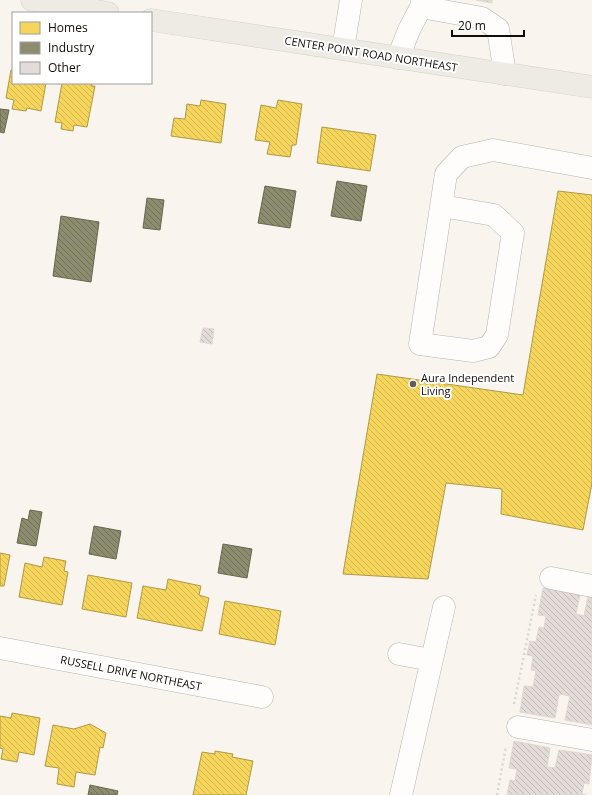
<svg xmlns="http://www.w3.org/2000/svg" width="592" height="795" font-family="'Open Sans',sans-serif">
<defs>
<pattern id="homes-back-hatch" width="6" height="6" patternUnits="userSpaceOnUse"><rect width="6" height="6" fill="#f6d55c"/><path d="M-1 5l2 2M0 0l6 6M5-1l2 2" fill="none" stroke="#d2b64e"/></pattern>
<pattern id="industry-back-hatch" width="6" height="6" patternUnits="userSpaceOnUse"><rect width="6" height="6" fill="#8c8c6e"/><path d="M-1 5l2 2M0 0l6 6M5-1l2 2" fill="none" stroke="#717158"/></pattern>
<pattern id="building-back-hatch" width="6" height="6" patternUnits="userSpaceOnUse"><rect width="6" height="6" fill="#e2dbd7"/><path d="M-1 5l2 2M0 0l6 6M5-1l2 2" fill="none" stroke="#c1bbb7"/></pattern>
</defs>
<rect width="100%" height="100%" fill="#f9f4ed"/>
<path fill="url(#homes-back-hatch)" stroke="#b19943" d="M 11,70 L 13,70 L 13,83 L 46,83 L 41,111 L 27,108 L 26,111 L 12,109 L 14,100 L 6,98 Z
M 62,83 L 92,83 L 91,86 L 95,86 L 87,127 L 74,125 L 73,131 L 61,129 L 62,123 L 55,122 Z
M 201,100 L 226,104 L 221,143 L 171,136 L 174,118 L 185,119 L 187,104 L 200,106 Z
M 278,100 L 302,104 L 296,145 L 292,145 L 290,157 L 267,154 L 270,142 L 255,140 L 261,105 L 276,108 Z
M 322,127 L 376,135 L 370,171 L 317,163 Z
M 558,191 L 592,195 L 592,483 L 583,530 L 501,514 L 502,489 L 446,483 L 428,579 L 343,574 L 377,374 L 523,395 Z
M 0,553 L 10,555 L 4,586 L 0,586 Z
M 44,557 L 66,561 L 64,571 L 68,572 L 62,605 L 19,597 L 25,563 L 42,567 Z
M 88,575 L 132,583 L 126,617 L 82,609 Z
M 168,579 L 201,586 L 199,595 L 209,598 L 202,631 L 137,618 L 143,586 L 166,590 Z
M 225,601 L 281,611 L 275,645 L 219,634 Z
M 12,713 L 40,718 L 34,755 L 19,752 L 17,762 L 1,759 L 3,749 L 0,748 L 0,716 L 11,718 Z
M 90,724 L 106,733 L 103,748 L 100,747 L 95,775 L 76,772 L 74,787 L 57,784 L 59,768 L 45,766 L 53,725 L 74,729 Z
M 215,751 L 233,754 L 232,757 L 253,761 L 246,795 L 193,795 L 202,752 L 215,754 Z"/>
<path fill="url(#industry-back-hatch)" stroke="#67664f" d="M 0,109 L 9,110 L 4,133 L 0,132 Z
M 337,181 L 367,186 L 361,221 L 331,216 Z
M 265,186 L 296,191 L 290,228 L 258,223 Z
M 147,198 L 164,200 L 160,230 L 143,228 Z
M 61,216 L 99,222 L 91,282 L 53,276 Z
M 30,510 L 42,512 L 36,546 L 17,543 L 22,518 L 28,520 Z
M 94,526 L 121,531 L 116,559 L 89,554 Z
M 223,544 L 252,549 L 247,578 L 218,573 Z
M 90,785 L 118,791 L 117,795 L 88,795 Z"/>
<path fill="url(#building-back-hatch)" stroke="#ded7d3" d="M 476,0 L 492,0 L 492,3 Z
M 203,328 L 214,329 L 212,344 L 200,342 Z
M 543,588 L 580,595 L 576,614 L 584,616 L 588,596 L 592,597 L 592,725 L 565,720 L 570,696 L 559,694 L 555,718 L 520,712 L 524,686 L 533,687 L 536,671 L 531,670 L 533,656 L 527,655 L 530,641 L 536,642 L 539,627 L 544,628 L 546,616 L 538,615 Z
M 514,741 L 550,748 L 547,767 L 555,768 L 559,750 L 592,755 L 589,784 L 584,783 L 582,794 L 587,795 L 507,795 L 510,780 L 515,781 L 517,769 L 509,768 Z"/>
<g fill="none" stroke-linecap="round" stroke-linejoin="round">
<g stroke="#b7b3ac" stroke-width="23">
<path id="minor" d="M 421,7 L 482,18 L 498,29 L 505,74
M 343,49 L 351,0
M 398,58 L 409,30 L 421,7 L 422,0
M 442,206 L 494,215 L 513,233 L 497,335 L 489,347 L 473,351 L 420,344 L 446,174 L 462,157 L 493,150 L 592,168
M 551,578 L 592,586
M 0,648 L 262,697
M 399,654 L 431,660
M 518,727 L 592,740
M 401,795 L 444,607"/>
</g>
<g stroke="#d2cfcc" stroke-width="23">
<path id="major" d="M 32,0 L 108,13
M 151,20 L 592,87"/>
</g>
<path stroke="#d8d6d4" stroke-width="2.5" stroke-dasharray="2 3" stroke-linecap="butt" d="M 514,704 L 536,595
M 497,795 L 506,746"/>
<use href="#minor" stroke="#fefdfc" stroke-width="22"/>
<use href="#major" stroke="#eeebe4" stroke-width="22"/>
</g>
<circle fill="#625e58" stroke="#fff" stroke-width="1.5" cx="413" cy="384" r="4"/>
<g text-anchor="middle" stroke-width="4" stroke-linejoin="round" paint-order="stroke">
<g font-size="11" fill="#110d08" stroke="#fff">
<text transform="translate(371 54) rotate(9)" y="4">CENTER POINT ROAD NORTHEAST</text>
<text transform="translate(131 673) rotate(11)" y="4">RUSSELL DRIVE NORTHEAST</text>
</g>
<g font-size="11" fill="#110d08" stroke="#fff" text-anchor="start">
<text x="421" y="382">Aura Independent<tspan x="421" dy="13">Living</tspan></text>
</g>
</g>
<rect x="12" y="12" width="140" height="72" fill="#ffffff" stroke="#a09e9c"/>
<rect x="20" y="22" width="20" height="12" fill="#f6d55c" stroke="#a09e9c"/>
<text x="48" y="32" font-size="12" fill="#110d08">Homes</text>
<rect x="20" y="42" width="20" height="12" fill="#8c8c6e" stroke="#a09e9c"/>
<text x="48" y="52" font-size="12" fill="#110d08">Industry</text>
<rect x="20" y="62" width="20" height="12" fill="#e2dbd7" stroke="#a09e9c"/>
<text x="48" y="72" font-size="12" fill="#110d08">Other</text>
<path d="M452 30v6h72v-6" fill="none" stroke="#110d08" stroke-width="2"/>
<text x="458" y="30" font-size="12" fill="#110d08" stroke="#ffffff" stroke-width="3" paint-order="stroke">20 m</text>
</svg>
